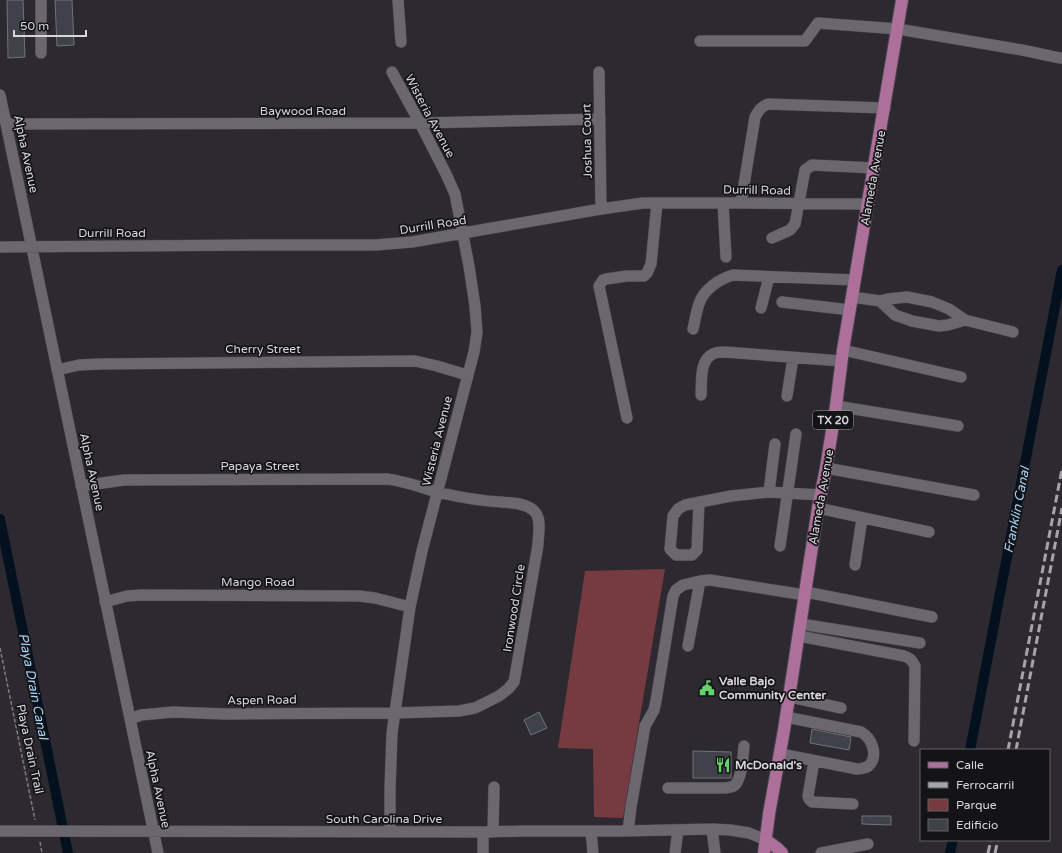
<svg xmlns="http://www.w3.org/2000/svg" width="1062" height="853" font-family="'Varela Round',sans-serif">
<rect width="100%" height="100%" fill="#2d2931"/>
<path fill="#763a41" d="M 665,569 L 623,818 L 594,817 L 593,749 L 558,748 L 585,571 Z"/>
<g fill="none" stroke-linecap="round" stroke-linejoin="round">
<path stroke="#02111d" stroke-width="10" d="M 0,519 L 68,853
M 970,750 L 1062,270
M 950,853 L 953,840"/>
</g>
<path fill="#40424a" stroke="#70727c" d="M 7,0 L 23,0 L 25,57 L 8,58 Z
M 55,0 L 72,0 L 74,45 L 57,46 Z
M 539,712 L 547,728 L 531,735 L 524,720 Z
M 812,729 L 851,737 L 849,750 L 810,743 Z
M 693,751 L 731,752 L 731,778 L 693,778 Z
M 862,816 L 891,816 L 891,825 L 862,824 Z"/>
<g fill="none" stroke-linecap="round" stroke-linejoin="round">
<g stroke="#48454b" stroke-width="12">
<path id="minor" d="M 41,0 L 41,53
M 398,0 L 401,42
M 700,41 L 805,41 L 818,23 L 898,29 L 1022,50 L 1060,58
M 599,72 L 601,209
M 0,95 L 158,853
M 6,124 L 420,123 L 600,119
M 723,203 L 726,257
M 741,203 L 755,117 C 759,110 761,107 768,104 L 885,108
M 772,238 L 790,230 L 795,224 L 805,170 L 812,165 L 874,168
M 0,247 L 257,245 L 375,245 L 412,242 L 601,209 L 643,203 L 741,203 L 868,204
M 852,297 L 880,301 L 888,299 L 907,297 L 932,302 L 949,309 L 965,320 L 1013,332
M 880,301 L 895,315 L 912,321 L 939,326 L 948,325 L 965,320
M 782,302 L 850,310
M 761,308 L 769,277
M 693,329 C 695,321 696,312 699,304 C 703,290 719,279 733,275 L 855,280
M 843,350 L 961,377
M 57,370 L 79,365 L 100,364 L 415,361 L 437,366 L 467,375
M 701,395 C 702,383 699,360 713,354 C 716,352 721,352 725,352 L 841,361
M 787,396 L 793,358
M 836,406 L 958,426
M 627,418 L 599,286 L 603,280 L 606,279 L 627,276 L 644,276 L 647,273 L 651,264 L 657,203
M 826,468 L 974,495
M 81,486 L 124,480 L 387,479 C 405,481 420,487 437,492 C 458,497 480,501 501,502 C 511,503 528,503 535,512 C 542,520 538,535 538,545 L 514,682 L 508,689 L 499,696 L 475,708 L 459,711 L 395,713 L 225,714 L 173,712 L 141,715 L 130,719
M 769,492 L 775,444
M 699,502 L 697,550 L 692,555 L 676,555 L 670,549 L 673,516 L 678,509 L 685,505 L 731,496 L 769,492 L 821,495
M 818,508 L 929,532
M 780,546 L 796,434
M 855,565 L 862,518
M 806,592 L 932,617
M 105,602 L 127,596 L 142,595 L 359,596 L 375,598 L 410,607
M 801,624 L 920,643
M 799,636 L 904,656 C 910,658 912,660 915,666 L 914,741
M 688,646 L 700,581
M 790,697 L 841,708
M 781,754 L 857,769 C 860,769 864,768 867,767 C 880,758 872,738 861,732 L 786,717
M 814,761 L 808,796 L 809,799 L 812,802 L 853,804
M 668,788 L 726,788 C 730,787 733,787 735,785 C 742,778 743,756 744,746
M 712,829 L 715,853
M 0,831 L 483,832 L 525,831 L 625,831 L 712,829 L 730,830 L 749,833 L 766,840
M 390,831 L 390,789 L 392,733 L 410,607 L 422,551 L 474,352 L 477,332 L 475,306 L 469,266 L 455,194 L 446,174 L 420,123 L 392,72
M 591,831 L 593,853
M 628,831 L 631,807 L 645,726 L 654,710 L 656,701 L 673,596 L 676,590 L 683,585 L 700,581 L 710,580 L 805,595
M 483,832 L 483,853
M 493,832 L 494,787
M 675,853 L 678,830
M 821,853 L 868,844"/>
</g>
<g stroke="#48454b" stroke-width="14">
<path id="major" d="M 766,840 L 777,848 L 782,853
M 764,853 L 769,814 L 784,730 L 818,508 L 826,468 L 836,406 L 843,350 L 902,0"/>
</g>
<path stroke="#7e7b82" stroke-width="1.5" stroke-dasharray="4 2" stroke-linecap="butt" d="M 0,648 L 35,820
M 40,842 L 42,853"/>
<use href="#minor" stroke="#6b676f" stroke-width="11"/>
<use href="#major" stroke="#ac709a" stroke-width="12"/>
<path stroke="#a6a3a9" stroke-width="3" stroke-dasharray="8 4" stroke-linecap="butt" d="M 1008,750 L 1062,469
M 1016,750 L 1062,508
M 988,853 L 991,840
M 995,853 L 998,840"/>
</g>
<defs>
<g id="civic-bare" transform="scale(1.2)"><path d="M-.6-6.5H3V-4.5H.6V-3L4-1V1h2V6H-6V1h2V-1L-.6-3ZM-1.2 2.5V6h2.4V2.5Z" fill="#62d469" stroke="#141316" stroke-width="2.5" paint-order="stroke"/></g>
<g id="restaurant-bare" transform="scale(1.2)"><path d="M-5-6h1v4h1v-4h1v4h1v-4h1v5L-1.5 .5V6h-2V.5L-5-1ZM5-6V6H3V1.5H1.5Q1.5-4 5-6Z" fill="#62d469" stroke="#141316" stroke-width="2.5" paint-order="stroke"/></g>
</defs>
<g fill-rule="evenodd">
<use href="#civic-bare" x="707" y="688"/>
<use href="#restaurant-bare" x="723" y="765"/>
</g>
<g text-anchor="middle" stroke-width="3.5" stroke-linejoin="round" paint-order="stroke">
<rect fill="#141316" stroke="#9d9ca0" stroke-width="1" x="813" y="411" width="40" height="18" rx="3"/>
<g font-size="11" font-weight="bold" fill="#d8d6db">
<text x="833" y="424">TX 20</text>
</g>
<g font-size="12" fill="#d8d6db" stroke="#141316">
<text x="303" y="115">Baywood Road</text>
<text transform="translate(430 116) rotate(62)" y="4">Wisteria Avenue</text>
<text transform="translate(587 141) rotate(-91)" y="4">Joshua Court</text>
<text transform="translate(26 154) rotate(78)" y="4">Alpha Avenue</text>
<text transform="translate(873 178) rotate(-80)" y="4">Alameda Avenue</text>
<text transform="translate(757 190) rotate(1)" y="4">Durrill Road</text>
<text transform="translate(433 225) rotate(-9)" y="4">Durrill Road</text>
<text x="112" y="237">Durrill Road</text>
<text x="263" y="353">Cherry Street</text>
<text transform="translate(437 441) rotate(-76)" y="4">Wisteria Avenue</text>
<text x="260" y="470">Papaya Street</text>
<text transform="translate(92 472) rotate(78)" y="4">Alpha Avenue</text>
<text transform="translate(821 497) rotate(-80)" y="4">Alameda Avenue</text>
<text x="258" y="586">Mango Road</text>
<text transform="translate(514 608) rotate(-81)" y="4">Ironwood Circle</text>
<text transform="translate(262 700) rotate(-1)" y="4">Aspen Road</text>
<text transform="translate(30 749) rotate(78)" y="4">Playa Drain Trail</text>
<text transform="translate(158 789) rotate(78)" y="4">Alpha Avenue</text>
<text x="384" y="823">South Carolina Drive</text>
</g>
<g font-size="12" font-weight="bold" fill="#d8d6db" stroke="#141316" text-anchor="start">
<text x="719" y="685">Valle Bajo<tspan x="719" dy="14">Community Center</tspan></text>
<text x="735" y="769">McDonald's</text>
</g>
<g font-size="13" font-style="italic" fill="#a6d4f9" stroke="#141316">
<text transform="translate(1016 510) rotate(-79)" y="5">Franklin Canal</text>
<text transform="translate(34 686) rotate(79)" y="5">Playa Drain Canal</text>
</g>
</g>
<rect x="920" y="749" width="130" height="92" fill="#141316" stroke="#626165"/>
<rect x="928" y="762" width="20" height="6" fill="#ac709a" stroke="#626165"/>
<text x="956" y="769" font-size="12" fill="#d8d6db">Calle</text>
<rect x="928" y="782" width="20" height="6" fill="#a6a3a9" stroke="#626165"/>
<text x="956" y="789" font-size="12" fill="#d8d6db">Ferrocarril</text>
<rect x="928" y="799" width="20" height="12" fill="#763a41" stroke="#626165"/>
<text x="956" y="809" font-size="12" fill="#d8d6db">Parque</text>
<rect x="928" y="819" width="20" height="12" fill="#40424a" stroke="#626165"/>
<text x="956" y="829" font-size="12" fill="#d8d6db">Edificio</text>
<path d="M14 30v6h72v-6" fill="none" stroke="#d8d6db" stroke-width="2"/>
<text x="20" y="30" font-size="12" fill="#d8d6db" stroke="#141316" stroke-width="3" paint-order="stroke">50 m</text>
</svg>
